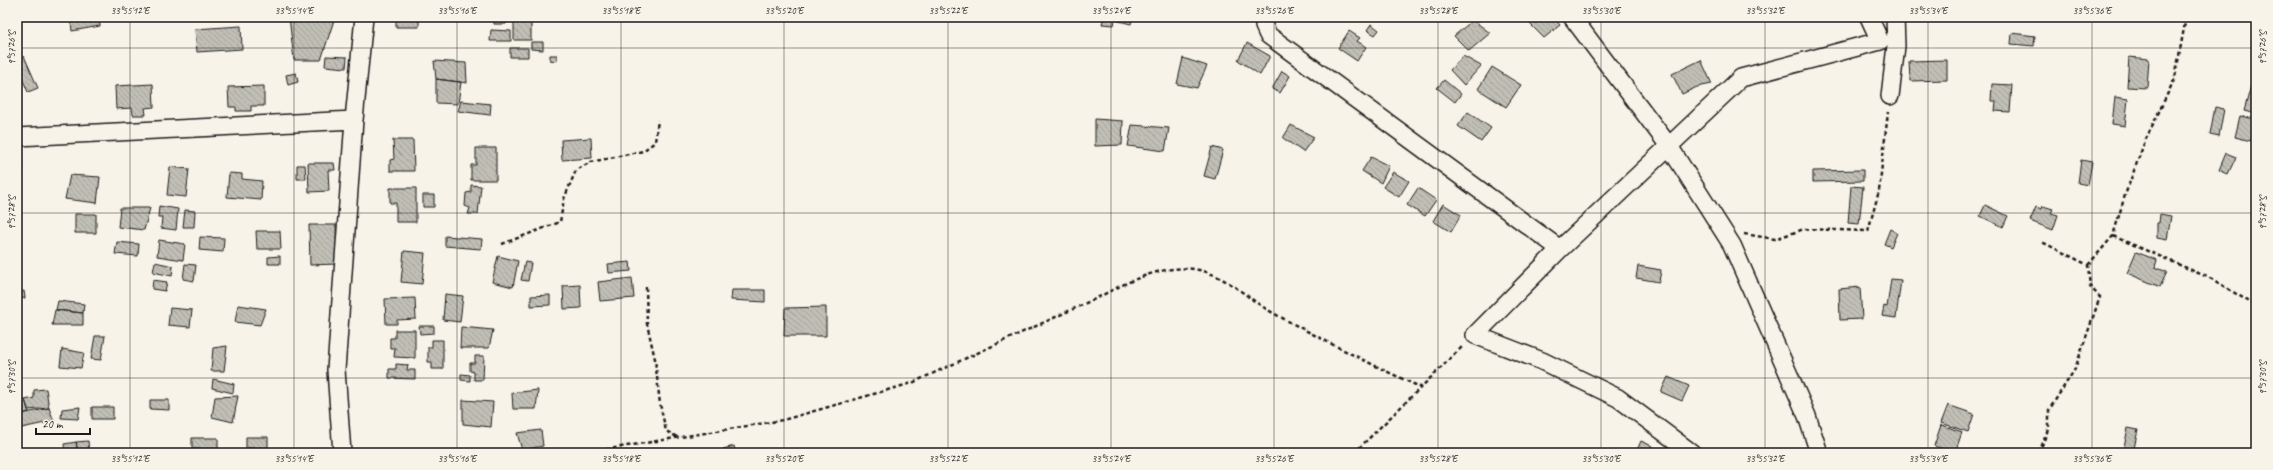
<svg xmlns="http://www.w3.org/2000/svg" width="2273" height="470" font-family="Caveat,sans-serif">
<defs>
<pattern id="building-back-hatch" width="6" height="6" patternUnits="userSpaceOnUse"><rect width="6" height="6" fill="#c0beb5"/><path d="M-1 5l2 2M0 0l6 6M5-1l2 2" fill="none" stroke="#a4a39b"/></pattern>
</defs>
<rect width="100%" height="100%" fill="#f7f3e8"/>
<filter id="ink" filterUnits="userSpaceOnUse"><feTurbulence type="fractalNoise" baseFrequency=".025" numOctaves="2"/><feDisplacementMap in="SourceGraphic" scale="8" xChannelSelector="R" yChannelSelector="G"/><feConvolveMatrix kernelMatrix="1 2 1 2 8 2 1 2 1" color-interpolation-filters="sRGB"/></filter>
<g filter="url(#ink)">
<path fill="url(#building-back-hatch)" stroke="#1c1c1c" d="M 99,17 L 100,26 L 72,31 L 71,22 Z
M 289,17 L 335,17 L 321,60 L 294,60 Z
M 396,17 L 419,17 L 419,27 L 396,27 Z
M 483,17 L 514,17 L 514,19 L 506,19 L 506,24 L 494,24 L 494,19 L 483,19 Z
M 1104,17 L 1133,17 L 1131,24 L 1115,20 L 1114,25 L 1102,24 Z
M 1523,17 L 1553,17 L 1560,25 L 1544,38 Z
M 514,20 L 531,20 L 531,40 L 514,40 Z
M 1473,20 L 1490,33 L 1469,51 L 1454,36 Z
M 1371,24 L 1379,30 L 1375,35 L 1367,30 Z
M 241,26 L 242,49 L 197,52 L 195,29 Z
M 491,30 L 511,31 L 511,41 L 490,41 Z
M 1349,31 L 1360,38 L 1357,41 L 1366,47 L 1357,61 L 1338,48 Z
M 2012,33 L 2035,36 L 2034,46 L 2011,44 Z
M 531,42 L 543,42 L 543,50 L 531,49 Z
M 1247,43 L 1270,56 L 1260,75 L 1238,60 Z
M 510,48 L 528,48 L 528,57 L 510,57 Z
M 550,55 L 557,55 L 557,61 L 550,60 Z
M 24,56 L 38,88 L 28,92 L 17,66 L 17,59 Z
M 326,56 L 347,57 L 346,68 L 325,66 Z
M 1463,56 L 1481,66 L 1464,85 L 1450,70 Z
M 2129,57 L 2149,59 L 2147,88 L 2127,87 Z
M 1183,58 L 1207,66 L 1197,88 L 1177,84 Z
M 1701,60 L 1712,84 L 1697,87 L 1682,94 L 1672,74 Z
M 1947,60 L 1947,80 L 1910,81 L 1909,61 Z
M 434,61 L 466,63 L 467,83 L 436,79 Z
M 1492,67 L 1521,85 L 1506,107 L 1478,89 Z
M 1282,71 L 1290,76 L 1280,93 L 1272,89 Z
M 296,73 L 298,82 L 288,85 L 286,75 Z
M 436,79 L 461,82 L 458,104 L 436,103 Z
M 1444,80 L 1461,94 L 1455,102 L 1437,88 Z
M 2252,82 L 2256,83 L 2256,114 L 2244,111 Z
M 153,84 L 154,107 L 145,108 L 146,115 L 133,115 L 132,108 L 116,109 L 115,86 Z
M 1992,84 L 2012,85 L 2010,112 L 1995,111 L 1996,101 L 1991,101 Z
M 264,86 L 264,106 L 251,106 L 251,111 L 236,111 L 236,107 L 229,107 L 228,87 Z
M 2115,97 L 2128,99 L 2125,126 L 2112,124 Z
M 461,101 L 491,104 L 490,115 L 458,111 Z
M 2215,107 L 2224,109 L 2219,136 L 2210,134 Z
M 1468,112 L 1491,128 L 1481,142 L 1458,126 Z
M 2240,116 L 2256,119 L 2251,141 L 2235,137 Z
M 1095,119 L 1123,121 L 1122,145 L 1095,146 Z
M 1132,125 L 1169,128 L 1165,151 L 1128,146 Z
M 1291,125 L 1314,137 L 1303,152 L 1283,138 Z
M 591,138 L 592,158 L 562,160 L 561,140 Z
M 393,140 L 413,140 L 414,171 L 390,171 L 390,160 L 394,159 Z
M 1212,147 L 1223,150 L 1215,179 L 1204,176 Z
M 17,148 L 22,148 L 23,171 L 17,172 Z
M 476,148 L 496,148 L 496,180 L 471,180 L 471,165 L 476,165 Z
M 2226,153 L 2236,157 L 2228,174 L 2219,170 Z
M 1371,157 L 1389,166 L 1381,183 L 1362,171 Z
M 2081,160 L 2092,162 L 2088,185 L 2078,183 Z
M 308,163 L 334,163 L 335,170 L 328,170 L 329,191 L 309,192 Z
M 297,165 L 305,165 L 306,179 L 297,179 Z
M 170,167 L 189,169 L 186,197 L 167,195 Z
M 1863,170 L 1863,181 L 1813,182 L 1813,171 Z
M 1393,172 L 1409,181 L 1399,197 L 1383,187 Z
M 229,173 L 242,174 L 242,179 L 262,181 L 261,200 L 227,197 Z
M 70,175 L 100,177 L 97,203 L 65,199 Z
M 471,185 L 481,186 L 478,214 L 468,214 L 470,208 L 465,206 L 466,193 L 471,192 Z
M 1851,186 L 1863,187 L 1859,224 L 1848,223 Z
M 390,188 L 416,188 L 416,222 L 396,222 L 396,203 L 390,203 Z
M 1418,188 L 1436,200 L 1425,216 L 1407,205 Z
M 423,195 L 434,195 L 434,207 L 423,207 Z
M 1443,204 L 1461,215 L 1451,232 L 1433,221 Z
M 1985,205 L 2008,216 L 2003,227 L 1980,216 Z
M 159,206 L 178,209 L 176,230 L 161,228 L 162,217 L 158,217 Z
M 2043,206 L 2053,209 L 2051,213 L 2058,215 L 2053,230 L 2030,221 L 2036,207 L 2042,209 Z
M 120,208 L 150,208 L 144,230 L 118,227 Z
M 185,210 L 195,211 L 194,227 L 183,227 Z
M 75,214 L 96,214 L 96,233 L 75,233 Z
M 2160,214 L 2171,216 L 2167,240 L 2157,238 L 2157,223 L 2159,223 Z
M 309,225 L 336,225 L 337,264 L 310,265 Z
M 1890,229 L 1897,233 L 1891,247 L 1884,244 Z
M 256,231 L 280,231 L 281,249 L 257,249 Z
M 445,236 L 482,239 L 481,249 L 445,246 Z
M 200,237 L 224,238 L 223,252 L 199,250 Z
M 159,240 L 185,244 L 183,260 L 157,256 Z
M 117,242 L 139,244 L 138,256 L 115,254 Z
M 404,251 L 425,253 L 422,284 L 401,282 Z
M 2136,252 L 2157,260 L 2155,267 L 2167,272 L 2160,287 L 2127,273 Z
M 280,256 L 280,264 L 268,264 L 268,257 Z
M 498,256 L 518,261 L 513,287 L 492,282 Z
M 155,262 L 173,266 L 172,276 L 153,272 Z
M 525,262 L 531,263 L 528,281 L 521,280 Z
M 630,262 L 631,271 L 609,273 L 608,264 Z
M 185,264 L 196,265 L 194,281 L 183,279 Z
M 1638,266 L 1661,270 L 1659,282 L 1636,278 Z
M 632,278 L 634,298 L 600,301 L 598,282 Z
M 1891,279 L 1901,280 L 1896,318 L 1882,316 L 1884,306 L 1887,307 Z
M 153,280 L 167,282 L 165,291 L 152,289 Z
M 580,285 L 581,308 L 564,309 L 563,286 Z
M 1860,287 L 1862,319 L 1840,320 L 1839,289 Z
M 732,290 L 765,290 L 765,302 L 731,300 Z
M 24,291 L 25,298 L 17,299 L 17,292 Z
M 445,294 L 463,296 L 460,322 L 443,320 Z
M 550,295 L 550,305 L 531,306 L 531,296 Z
M 415,298 L 416,319 L 397,320 L 397,324 L 386,324 L 385,299 Z
M 58,301 L 84,304 L 83,313 L 56,310 Z
M 238,305 L 266,309 L 260,325 L 235,322 Z
M 826,307 L 826,336 L 784,336 L 785,308 Z
M 170,308 L 192,310 L 190,327 L 168,325 Z
M 55,310 L 83,313 L 83,325 L 52,325 Z
M 419,326 L 434,326 L 434,333 L 420,334 Z
M 461,327 L 493,330 L 489,348 L 460,348 Z
M 395,330 L 415,330 L 415,358 L 394,357 L 395,348 L 390,348 L 390,338 L 395,338 Z
M 95,336 L 105,336 L 101,360 L 91,359 Z
M 432,340 L 443,340 L 443,369 L 432,369 L 432,362 L 428,362 L 428,347 L 432,347 Z
M 227,346 L 224,371 L 211,371 L 213,348 Z
M 62,349 L 84,353 L 81,368 L 60,366 Z
M 475,356 L 484,356 L 483,380 L 474,380 L 474,372 L 470,371 L 470,363 L 475,363 Z
M 396,364 L 408,365 L 407,370 L 415,370 L 415,379 L 389,378 L 389,369 L 396,369 Z
M 461,374 L 470,375 L 470,381 L 461,380 Z
M 1668,377 L 1689,386 L 1682,401 L 1661,392 Z
M 213,379 L 234,384 L 233,393 L 212,388 Z
M 46,389 L 49,408 L 28,410 L 25,400 L 34,398 L 34,390 Z
M 538,390 L 536,409 L 513,409 L 512,393 Z
M 238,396 L 233,422 L 212,417 L 215,397 Z
M 25,400 L 29,412 L 17,415 L 17,402 Z
M 150,400 L 169,400 L 169,410 L 150,409 Z
M 463,400 L 493,402 L 491,427 L 463,424 Z
M 1948,405 L 1974,414 L 1968,432 L 1941,423 Z
M 80,407 L 78,419 L 61,418 L 62,409 Z
M 92,407 L 113,407 L 113,419 L 92,419 Z
M 49,408 L 54,421 L 17,429 L 17,415 Z
M 1941,425 L 1962,432 L 1955,453 L 1934,446 Z
M 2128,428 L 2138,430 L 2133,453 L 2123,452 Z
M 541,430 L 543,446 L 522,450 L 517,433 Z
M 246,437 L 268,437 L 268,448 L 246,448 Z
M 192,438 L 218,438 L 218,449 L 192,449 Z
M 88,441 L 89,453 L 78,453 L 76,442 Z
M 1641,441 L 1652,446 L 1649,453 L 1637,450 Z
M 76,442 L 78,453 L 65,453 L 64,444 Z
M 734,446 L 736,453 L 724,453 L 723,449 Z"/>
<g fill="none" stroke-linecap="round" stroke-linejoin="round">
<g stroke="#1c1c1c" stroke-width="20">
<path id="street" d="M 1264,17 L 1264,26 L 1268,35 L 1560,249
M 1572,17 L 1669,146 L 1732,245 L 1807,416 L 1819,453
M 1890,96 L 1896,46 L 1895,17
M 17,137 L 354,120
M 342,453 L 336,370 L 354,120 L 364,17
M 1692,453 L 1618,398 L 1542,361 L 1475,335 L 1560,249 L 1741,78 L 1880,41 L 1869,17"/>
</g>
<path stroke="#1c1c1c" stroke-width="2.5" stroke-dasharray="4 3" stroke-linecap="butt" d="M 1744,234 L 1775,239 L 1804,229 L 1868,231 L 1879,191 L 1888,112
M 2113,236 L 2212,279 L 2256,306
M 502,244 L 560,222 L 564,199 L 576,170 L 591,162 L 643,151 L 655,142 L 658,120
M 2088,265 L 2113,236 L 2125,195 L 2145,141 L 2175,78 L 2186,17
M 646,287 L 647,324 L 655,359 L 660,404 L 666,431 L 677,437
M 585,453 L 783,420 L 912,383 L 1097,298 C 1127,282 1160,265 1194,269 C 1226,274 1246,298 1273,313 C 1321,339 1370,364 1420,387
M 1354,453 L 1463,346
M 2039,453 L 2049,427 L 2049,410 L 2075,369 L 2100,297 L 2090,287 L 2088,265 L 2042,242"/>
<use href="#street" stroke="#f7f3e8" stroke-width="17"/>
</g>
</g>
<path fill="none" stroke="#1c1c1c" stroke-width="1" stroke-opacity="0.45" d="M 130,17 L 130,453M 294,17 L 294,453M 457,17 L 457,453M 621,17 L 621,453M 784,17 L 784,453M 948,17 L 948,453M 1111,17 L 1111,453M 1274,17 L 1274,453M 1438,17 L 1438,453M 1601,17 L 1601,453M 1765,17 L 1765,453M 1928,17 L 1928,453M 2092,17 L 2092,453M 2255,17 L 2255,453M 17,48 L 2256,48M 17,213 L 2256,213M 17,378 L 2256,378"/>
<rect width="2273" height="470" fill="none" stroke="#f7f3e8" stroke-width="44"/>
<path d="M36 428v6h54v-6" fill="none" stroke="#1c1c1c" stroke-width="2"/>
<text x="42" y="428" font-size="12" fill="#1c1c1c" stroke="#f7f3e8" stroke-width="3" paint-order="stroke">20 m</text>
<rect x="22" y="22" width="2229" height="426" fill="none" stroke="#1c1c1c" stroke-width="1.5"/>
<g font-size="10" text-anchor="middle" fill="#1c1c1c">
<text x="130" y="14">33°55'12"E</text>
<text x="294" y="14">33°55'14"E</text>
<text x="457" y="14">33°55'16"E</text>
<text x="621" y="14">33°55'18"E</text>
<text x="784" y="14">33°55'20"E</text>
<text x="948" y="14">33°55'22"E</text>
<text x="1111" y="14">33°55'24"E</text>
<text x="1274" y="14">33°55'26"E</text>
<text x="1438" y="14">33°55'28"E</text>
<text x="1601" y="14">33°55'30"E</text>
<text x="1765" y="14">33°55'32"E</text>
<text x="1928" y="14">33°55'34"E</text>
<text x="2092" y="14">33°55'36"E</text>
<text transform="translate(11 48) rotate(-90)" y="4">9°57'26"S</text>
<text transform="translate(2262 48) rotate(-90)" y="4">9°57'26"S</text>
<text transform="translate(11 213) rotate(-90)" y="4">9°57'28"S</text>
<text transform="translate(2262 213) rotate(-90)" y="4">9°57'28"S</text>
<text transform="translate(11 378) rotate(-90)" y="4">9°57'30"S</text>
<text transform="translate(2262 378) rotate(-90)" y="4">9°57'30"S</text>
<text x="130" y="462">33°55'12"E</text>
<text x="294" y="462">33°55'14"E</text>
<text x="457" y="462">33°55'16"E</text>
<text x="621" y="462">33°55'18"E</text>
<text x="784" y="462">33°55'20"E</text>
<text x="948" y="462">33°55'22"E</text>
<text x="1111" y="462">33°55'24"E</text>
<text x="1274" y="462">33°55'26"E</text>
<text x="1438" y="462">33°55'28"E</text>
<text x="1601" y="462">33°55'30"E</text>
<text x="1765" y="462">33°55'32"E</text>
<text x="1928" y="462">33°55'34"E</text>
<text x="2092" y="462">33°55'36"E</text>
</g>
</svg>
